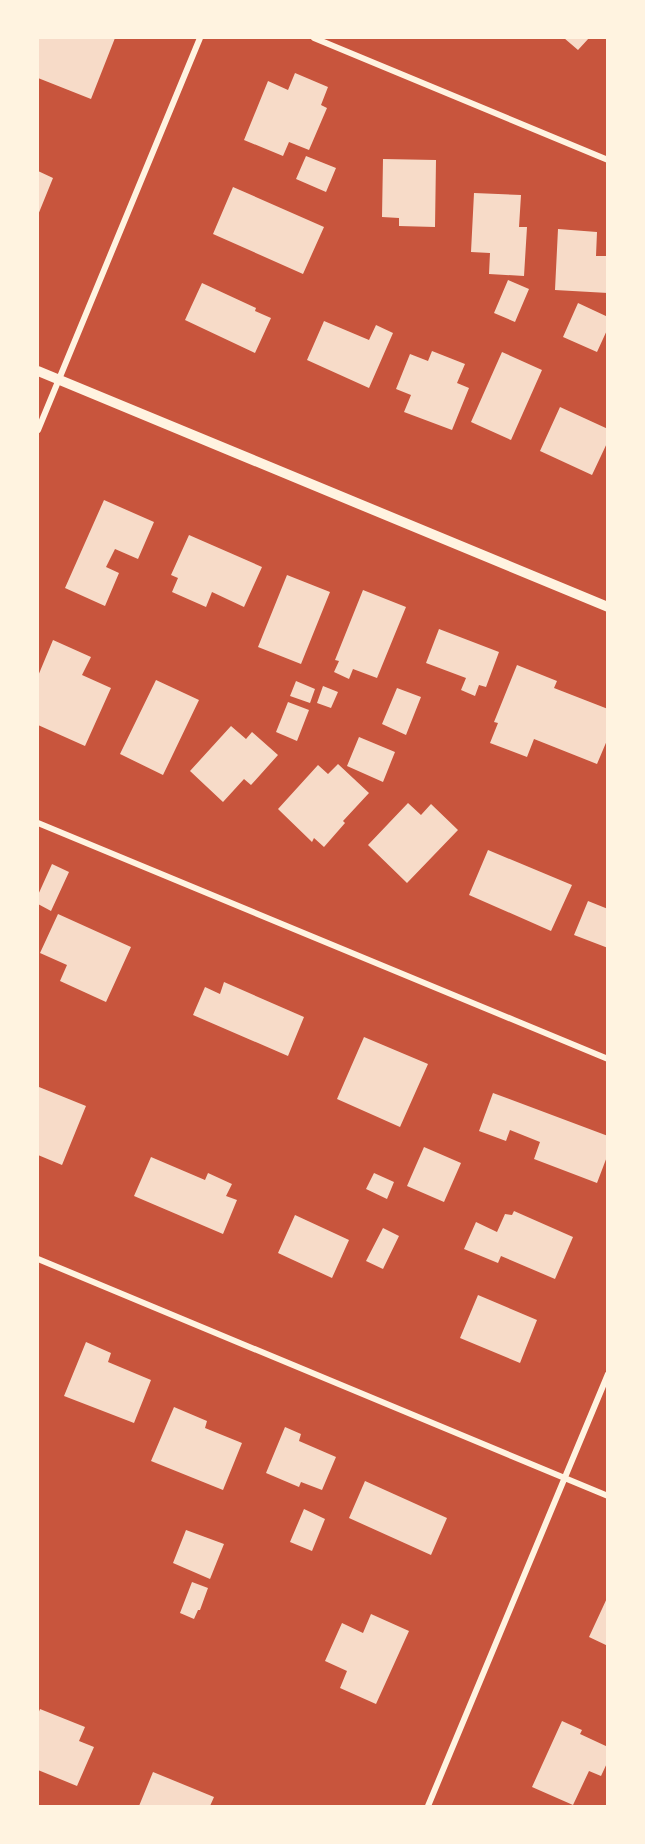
<svg xmlns="http://www.w3.org/2000/svg" width="645" height="1844" font-family="'DejaVu Sans',sans-serif">
<rect width="100%" height="100%" fill="#c8553d"/>
<path fill="#f7dbc8" d="M 38,38 L 115,38 L 91,99 L 38,78 Z
M 564,38 L 589,38 L 578,50 Z
M 295,73 L 328,87 L 321,105 L 327,108 L 309,150 L 289,142 L 283,156 L 244,140 L 268,81 L 288,90 Z
M 306,156 L 336,168 L 326,192 L 296,179 Z
M 383,159 L 436,160 L 435,227 L 399,226 L 399,218 L 382,217 Z
M 38,171 L 53,178 L 38,215 Z
M 233,187 L 324,227 L 303,274 L 213,234 Z
M 474,193 L 521,195 L 519,227 L 527,227 L 524,276 L 489,274 L 490,253 L 471,252 Z
M 558,229 L 597,232 L 596,256 L 608,256 L 608,293 L 555,290 Z
M 508,280 L 529,289 L 515,322 L 494,313 Z
M 202,283 L 256,308 L 255,311 L 271,318 L 255,353 L 185,320 Z
M 578,303 L 608,317 L 608,328 L 597,352 L 563,337 Z
M 324,321 L 369,340 L 376,325 L 393,333 L 369,388 L 307,360 Z
M 432,351 L 465,364 L 457,383 L 469,388 L 452,430 L 404,412 L 411,395 L 396,389 L 410,354 L 428,361 Z
M 502,352 L 542,370 L 511,440 L 471,422 Z
M 560,407 L 608,429 L 608,441 L 592,475 L 540,451 Z
M 104,500 L 154,522 L 138,559 L 115,549 L 106,567 L 119,573 L 105,606 L 65,588 Z
M 189,535 L 262,567 L 244,607 L 212,592 L 206,607 L 172,592 L 178,578 L 171,575 Z
M 287,575 L 330,592 L 301,664 L 258,647 Z
M 363,590 L 406,607 L 377,678 L 353,669 L 349,679 L 334,672 L 339,661 L 335,660 Z
M 439,629 L 499,652 L 486,687 L 479,685 L 475,696 L 461,690 L 466,678 L 426,663 Z
M 53,640 L 91,657 L 82,675 L 111,688 L 85,746 L 38,725 L 38,676 Z
M 517,665 L 557,681 L 554,688 L 608,709 L 608,738 L 597,764 L 534,739 L 527,757 L 490,743 L 498,723 L 494,722 Z
M 156,680 L 199,700 L 163,775 L 120,754 Z
M 296,681 L 315,689 L 310,703 L 290,696 Z
M 323,686 L 338,692 L 331,708 L 317,703 Z
M 397,688 L 421,697 L 406,735 L 382,724 Z
M 288,702 L 309,710 L 297,741 L 276,732 Z
M 231,726 L 246,739 L 252,732 L 278,755 L 251,785 L 244,779 L 223,802 L 190,771 Z
M 359,737 L 395,752 L 383,782 L 347,766 Z
M 338,764 L 369,793 L 343,821 L 345,823 L 324,847 L 314,838 L 312,842 L 278,809 L 318,765 L 328,774 Z
M 408,803 L 421,815 L 431,804 L 458,830 L 407,883 L 368,845 Z
M 488,850 L 572,885 L 551,931 L 469,895 Z
M 52,864 L 69,872 L 51,911 L 38,904 L 38,895 Z
M 588,901 L 608,909 L 608,948 L 574,935 Z
M 58,914 L 131,947 L 106,1002 L 60,981 L 67,965 L 40,953 Z
M 224,982 L 304,1017 L 288,1056 L 193,1015 L 205,987 L 220,994 Z
M 364,1037 L 428,1064 L 400,1127 L 337,1099 Z
M 39,1087 L 86,1106 L 62,1165 L 38,1155 Z
M 493,1093 L 608,1136 L 608,1154 L 597,1183 L 534,1159 L 540,1142 L 510,1130 L 506,1141 L 479,1131 Z
M 424,1147 L 461,1163 L 444,1202 L 407,1186 Z
M 151,1157 L 205,1180 L 208,1173 L 232,1184 L 226,1196 L 237,1200 L 223,1234 L 134,1196 Z
M 374,1173 L 394,1182 L 387,1199 L 366,1189 Z
M 514,1211 L 573,1237 L 555,1279 L 501,1256 L 498,1263 L 464,1249 L 476,1222 L 497,1232 L 505,1214 L 512,1215 Z
M 295,1215 L 349,1240 L 332,1278 L 278,1253 Z
M 383,1228 L 399,1236 L 383,1269 L 366,1261 Z
M 478,1295 L 537,1320 L 520,1363 L 460,1338 Z
M 86,1342 L 111,1353 L 108,1362 L 151,1380 L 134,1423 L 64,1396 Z
M 174,1407 L 207,1421 L 205,1428 L 242,1443 L 223,1490 L 151,1461 Z
M 285,1427 L 301,1434 L 299,1441 L 336,1457 L 322,1490 L 301,1482 L 299,1487 L 266,1473 Z
M 365,1481 L 447,1518 L 431,1555 L 349,1518 Z
M 304,1509 L 325,1519 L 312,1551 L 290,1542 Z
M 186,1530 L 224,1544 L 210,1579 L 173,1563 Z
M 192,1582 L 208,1588 L 200,1610 L 198,1610 L 194,1619 L 180,1613 Z
M 608,1596 L 608,1646 L 589,1637 Z
M 371,1614 L 409,1631 L 376,1704 L 340,1688 L 347,1671 L 325,1661 L 342,1623 L 363,1633 Z
M 40,1709 L 85,1727 L 79,1741 L 94,1747 L 77,1786 L 38,1770 L 38,1714 Z
M 562,1721 L 582,1730 L 580,1734 L 608,1747 L 608,1761 L 601,1776 L 589,1771 L 573,1805 L 532,1787 Z
M 153,1772 L 214,1797 L 210,1806 L 139,1806 Z"/>
<g fill="none" stroke-linecap="round" stroke-linejoin="round">
<path stroke="#fff3e0" stroke-width="6" d="M 314,38 L 608,160
M 38,430 L 200,38
M 38,823 L 608,1059
M 38,1259 L 608,1496
M 428,1806 L 608,1374"/>
<path stroke="#fff3e0" stroke-width="10" d="M 38,371 L 608,607"/>
</g>
<rect width="645" height="1844" fill="none" stroke="#fff3e0" stroke-width="78"/>
</svg>
